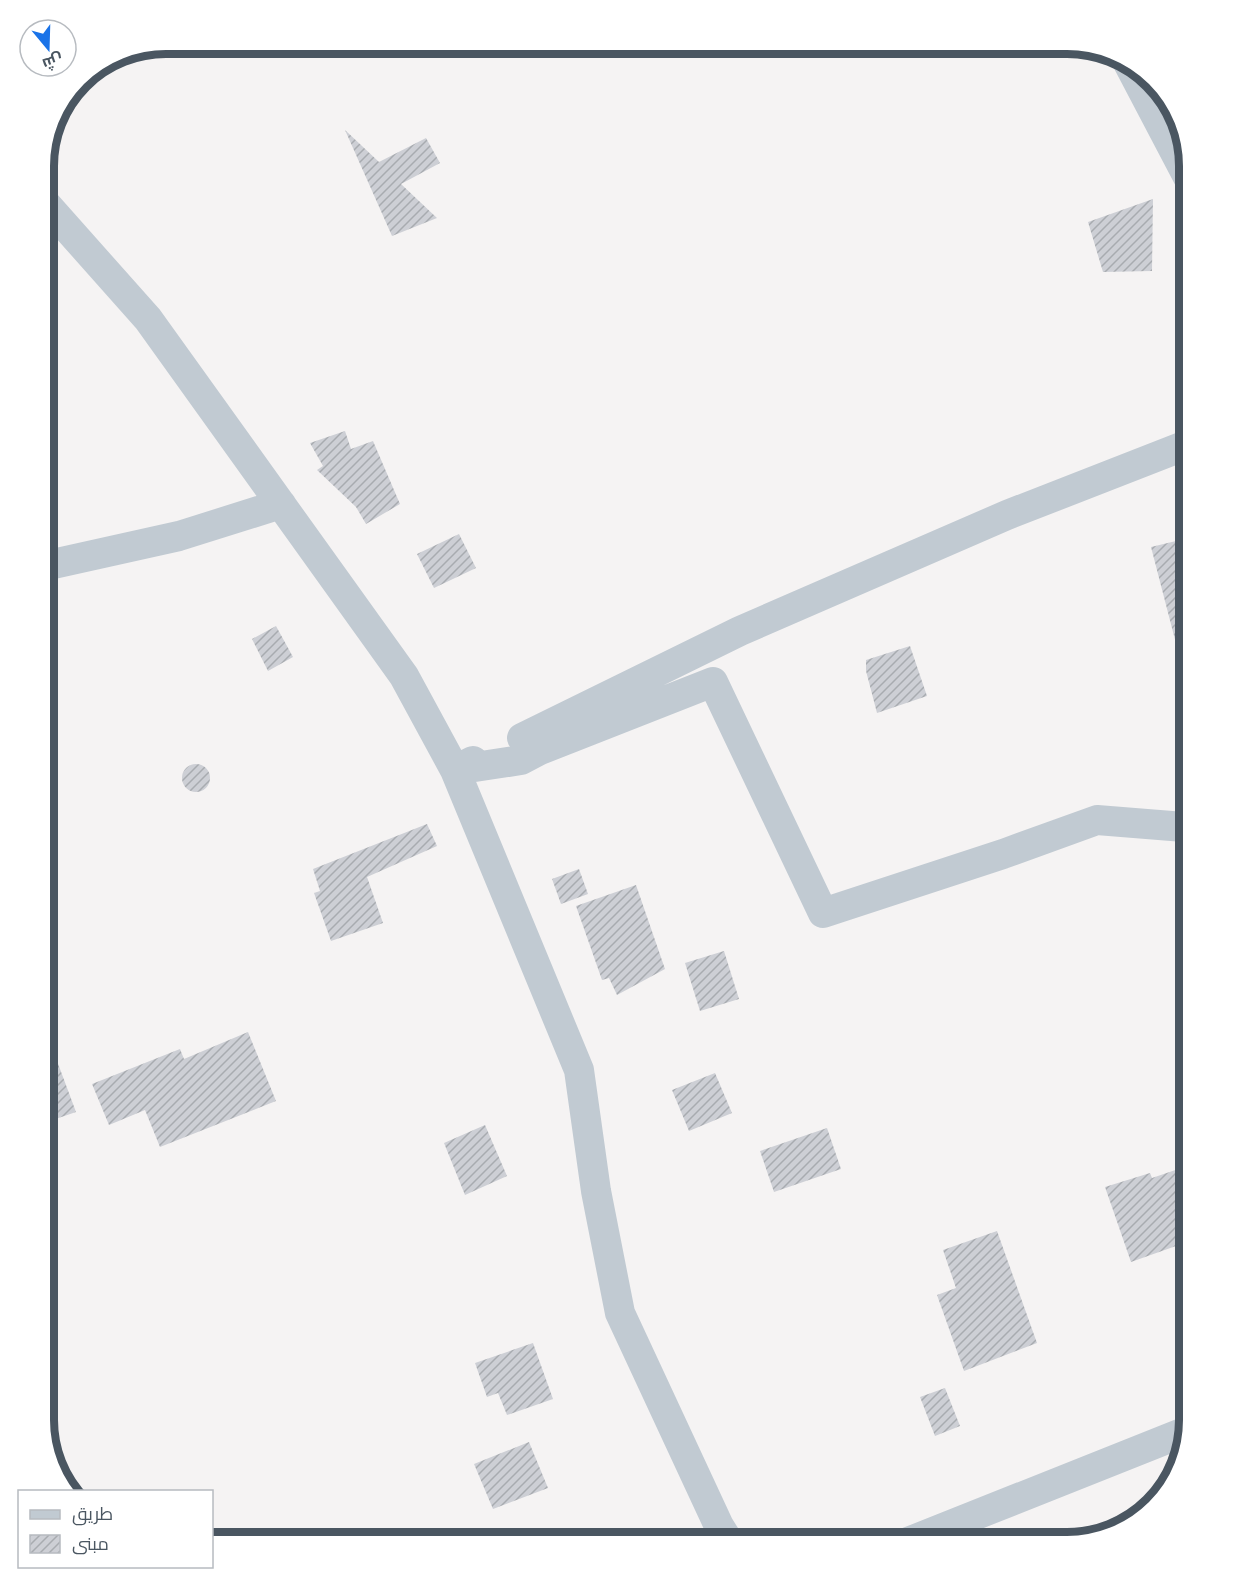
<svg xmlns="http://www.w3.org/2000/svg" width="1233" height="1586" font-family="'PT Sans Narrow',Cairo,sans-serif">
<defs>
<pattern id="building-hatch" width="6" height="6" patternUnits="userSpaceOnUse" patternTransform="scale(1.5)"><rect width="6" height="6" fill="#cdcfd5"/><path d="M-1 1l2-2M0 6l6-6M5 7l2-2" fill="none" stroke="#a8abb0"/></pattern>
</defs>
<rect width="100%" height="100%" fill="#f5f3f3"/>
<path fill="url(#building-hatch)" d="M 345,130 L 379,162 L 426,138 L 440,163 L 401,184 L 437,218 L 392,236 Z
M 1153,199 L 1152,271 L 1103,272 L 1088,222 Z
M 345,431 L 351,449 L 373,441 L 400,504 L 366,524 L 356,507 L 317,470 L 323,466 L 310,443 Z
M 459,534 L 476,568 L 434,588 L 417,554 Z
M 1176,541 L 1183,566 L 1190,563 L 1190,658 L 1180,659 L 1151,547 Z
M 276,626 L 293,657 L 268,671 L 252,639 Z
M 910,646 L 927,696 L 877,713 L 866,671 L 866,660 Z
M182 778a14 14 0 1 1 28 0a14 14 0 1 1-28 0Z
M 427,824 L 437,846 L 367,877 L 383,923 L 331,941 L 314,893 L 320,891 L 313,869 Z
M 579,869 L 588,894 L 561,904 L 552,879 Z
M 636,885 L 665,969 L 617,995 L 609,978 L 602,980 L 576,906 Z
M 724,951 L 739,999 L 700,1011 L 685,963 Z
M 248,1032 L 276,1101 L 160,1147 L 145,1110 L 109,1125 L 92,1084 L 180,1049 L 184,1059 Z
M 44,1034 L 47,1034 L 76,1112 L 44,1123 Z
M 715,1073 L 732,1113 L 689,1131 L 672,1090 Z
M 485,1125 L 507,1176 L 465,1195 L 444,1143 Z
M 827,1128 L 841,1169 L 774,1192 L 760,1151 Z
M 1190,1165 L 1190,1241 L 1131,1262 L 1105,1187 L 1150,1173 L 1152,1178 Z
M 997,1231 L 1037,1343 L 964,1371 L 937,1295 L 956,1288 L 943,1250 Z
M 533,1343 L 553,1399 L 507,1415 L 498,1393 L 487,1397 L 475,1363 Z
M 945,1388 L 960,1426 L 935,1436 L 920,1397 Z
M 529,1442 L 548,1488 L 493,1509 L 474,1464 Z"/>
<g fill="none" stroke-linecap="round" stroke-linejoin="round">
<path stroke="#c1cad2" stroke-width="30" d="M 1126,59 L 1189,179
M 44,202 L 148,319 L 404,676 L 455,770 L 473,761
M 44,566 L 179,536 L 281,504
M 522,738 L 740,631 L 1007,515 L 1189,444
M 729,1542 L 719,1526 L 620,1313 L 596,1191 L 579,1070 L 455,770 L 521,760 L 540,750 L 713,682 L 823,913 L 1003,854 L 1097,820 L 1184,827 L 1189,825
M 908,1542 L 1187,1431"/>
</g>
<path d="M0 0H1233V1586H0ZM166 54H1067A112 112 0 0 1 1179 166V1420A112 112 0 0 1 1067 1532H166A112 112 0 0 1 54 1420V166A112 112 0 0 1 166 54Z" fill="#fff" fill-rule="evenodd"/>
<path fill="none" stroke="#4a5661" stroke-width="8" d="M166 54H1067A112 112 0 0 1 1179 166V1420A112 112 0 0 1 1067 1532H166A112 112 0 0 1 54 1420V166A112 112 0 0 1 166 54Z"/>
<rect x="18" y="1490" width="195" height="78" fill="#ffffff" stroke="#b7bbc0" stroke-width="1.5"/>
<rect x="30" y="1510" width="30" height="9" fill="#c1cad2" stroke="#b7bbc0" stroke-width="1.5"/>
<text x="72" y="1520" font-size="18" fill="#4a5661">طريق</text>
<rect x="30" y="1535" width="30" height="18" fill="url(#building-hatch)" stroke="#b7bbc0" stroke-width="1.5"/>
<text x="72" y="1550" font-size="18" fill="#4a5661">مبنى</text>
<g transform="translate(48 48) rotate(161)"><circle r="28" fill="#ffffff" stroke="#b7bbc0" stroke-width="1.5"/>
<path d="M0-4.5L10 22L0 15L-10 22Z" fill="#1a73e8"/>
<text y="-9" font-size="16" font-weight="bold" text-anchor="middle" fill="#4a5661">ش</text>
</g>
</svg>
